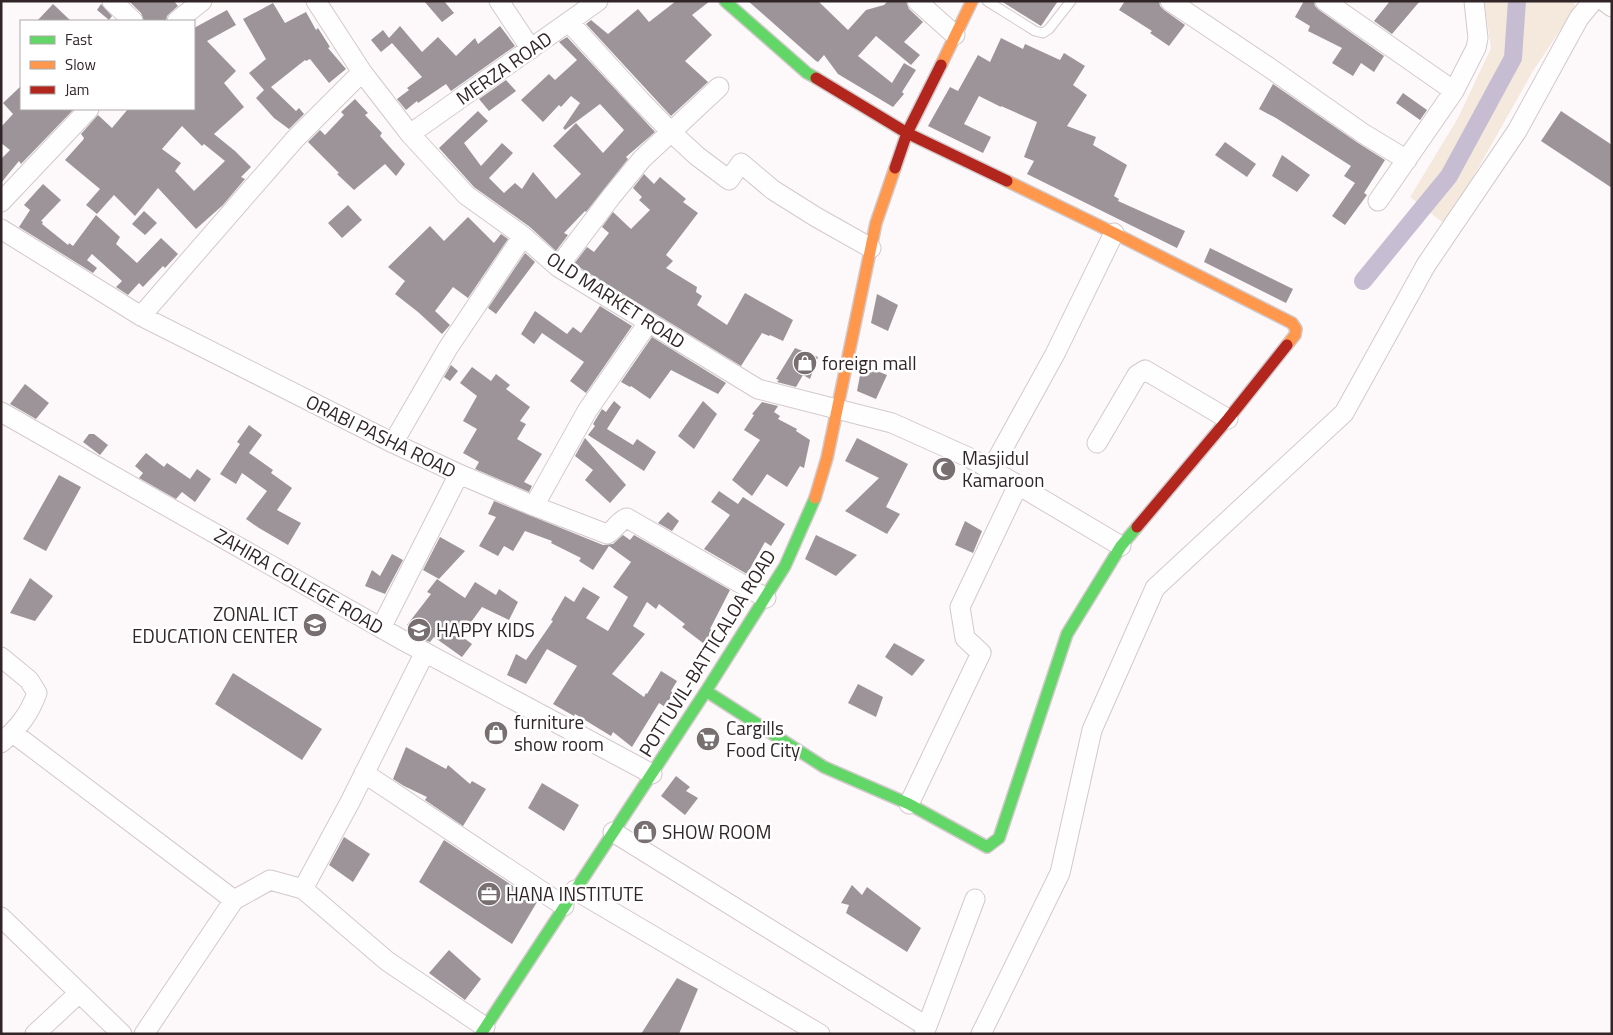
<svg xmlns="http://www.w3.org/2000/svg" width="1613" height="1035" font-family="'Titillium Web',sans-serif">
<rect width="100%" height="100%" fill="#fdf8f9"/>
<path fill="#f5e9de" d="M 1484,1 L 1574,1 L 1575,8 L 1533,71 L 1446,225 L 1410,197 L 1458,118 L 1491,48 Z"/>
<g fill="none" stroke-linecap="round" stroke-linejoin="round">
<path stroke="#c6bdd2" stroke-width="18" d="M 1363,281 L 1449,176 L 1513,58 L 1517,1"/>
</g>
<path fill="#9c9499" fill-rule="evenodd" d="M 129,1 L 174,1 L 178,6 L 170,13 L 167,16 L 166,21 L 144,21 L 141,13 Z
M 424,1 L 444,1 L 454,13 L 442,22 Z
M 676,1 L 710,1 L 692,15 L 712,35 L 685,61 L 708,82 L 671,116 L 586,24 L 591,20 L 608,34 L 638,9 L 649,22 Z
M 748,1 L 818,1 L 848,30 L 866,10 L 884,5 L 888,1 L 906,1 L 909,9 L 923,22 L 904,42 L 920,55 L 911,65 L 876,36 L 858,56 L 892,83 L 904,63 L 916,70 L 902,92 L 904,94 L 893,107 L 838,74 L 824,55 L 818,62 L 816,61 Z
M 1001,1 L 1058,1 L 1041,26 Z
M 1125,1 L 1159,1 L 1160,6 L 1164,10 L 1185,25 L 1169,46 L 1150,33 L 1152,31 L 1119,10 Z
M 1304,1 L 1314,1 L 1315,6 L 1319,10 L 1384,56 L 1374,72 L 1361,63 L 1353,76 L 1332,63 L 1342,48 L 1308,31 L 1310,26 L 1295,17 Z
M 1390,1 L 1420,1 L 1392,34 L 1374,21 Z
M 273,3 L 285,23 L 306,12 L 316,30 L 318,28 L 330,47 L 328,48 L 346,69 L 329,83 L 310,59 L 306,61 L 305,60 L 271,87 L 296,111 L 299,108 L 304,114 L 289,129 L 274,118 L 256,98 L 264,90 L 249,73 L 266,59 L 243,19 Z
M 53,4 L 71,21 L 37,21 Z
M 101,4 L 112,16 L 109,20 L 97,10 Z
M 227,10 L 236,25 L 207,41 L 236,71 L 224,83 L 244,107 L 214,134 L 235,151 L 251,167 L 241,177 L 245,179 L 223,205 L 196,229 L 158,188 L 135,216 L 114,195 L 97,214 L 86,205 L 100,189 L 65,160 L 83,140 L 84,138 L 81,134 L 98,115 L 112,128 L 128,109 L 194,109 L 194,28 ZM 182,126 L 202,146 L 204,144 L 225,161 L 194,191 L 175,171 L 181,163 L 162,149 Z
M 400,26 L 422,52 L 438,37 L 456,56 L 475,38 L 478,44 L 500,26 L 515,46 L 451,91 L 446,84 L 418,103 L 417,101 L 406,110 L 397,99 L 409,90 L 407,88 L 422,77 L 392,43 L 381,52 L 371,40 L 383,30 L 389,38 Z
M 567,37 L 655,132 L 626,157 L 628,159 L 586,212 L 585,211 L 564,233 L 568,235 L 556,251 L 530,227 L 474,187 L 439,148 L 478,111 L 488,121 L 464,143 L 481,166 L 502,143 L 513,153 L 489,178 L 504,193 L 515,183 L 522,189 L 533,172 L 556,199 L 581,174 L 553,146 L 576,123 L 603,153 L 624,130 L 600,104 L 565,130 L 563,128 L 580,103 L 571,96 L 561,107 L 559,105 L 543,122 L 521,100 L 549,74 L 555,80 L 577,60 L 559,42 Z
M 1001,38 L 1023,49 L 1025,44 L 1060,60 L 1064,53 L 1085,66 L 1073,85 L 1087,95 L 1067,126 L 1096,137 L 1093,145 L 1127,165 L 1114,196 L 1119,199 L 1118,201 L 1185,231 L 1177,248 L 1027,174 L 1034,161 L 1024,157 L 1037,122 L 1001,106 L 1001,107 L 979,96 L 964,124 L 991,137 L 983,153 L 928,126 L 950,87 L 958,91 L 978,55 L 990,62 Z
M 506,80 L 516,91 L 489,111 L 479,99 Z
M 1273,84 L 1358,143 L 1385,160 L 1364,193 L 1367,195 L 1345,225 L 1332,216 L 1355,183 L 1344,176 L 1351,166 L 1276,118 L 1259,109 Z
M 21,86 L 21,109 L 74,109 L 21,164 L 19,161 L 1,183 L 1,159 L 10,150 L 1,143 L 1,127 L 13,114 L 3,103 Z
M 1403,93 L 1427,110 L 1420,120 L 1396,103 Z
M 355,99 L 368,113 L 365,115 L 382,133 L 380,136 L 405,164 L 396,176 L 385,164 L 354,190 L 337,174 L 339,173 L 308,142 L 320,130 L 325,135 L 344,115 L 341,112 Z
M 1561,111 L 1612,145 L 1612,188 L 1541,141 Z
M 1225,142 L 1256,164 L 1247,177 L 1215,155 Z
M 1282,155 L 1310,175 L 1297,192 L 1272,176 Z
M 644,174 L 654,184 L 660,177 L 686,199 L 683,202 L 698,213 L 666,255 L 673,261 L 666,268 L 697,287 L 696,292 L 702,296 L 697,305 L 727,325 L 745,293 L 793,320 L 783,341 L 770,335 L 769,336 L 762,333 L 741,366 L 574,264 L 587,247 L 594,252 L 609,233 L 602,227 L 613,212 L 631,229 L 650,210 L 639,200 L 642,197 L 633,188 Z
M 43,184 L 61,200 L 41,221 L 43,222 L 42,224 L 68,245 L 69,243 L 73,246 L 96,215 L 120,237 L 116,244 L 137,263 L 161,238 L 178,254 L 165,268 L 163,266 L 143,287 L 139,283 L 128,295 L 116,287 L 122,281 L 92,254 L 87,260 L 97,268 L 93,273 L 19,227 L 30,210 L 24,205 Z
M 348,205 L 362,220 L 342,238 L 328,223 Z
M 144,211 L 157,223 L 145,235 L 132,224 Z
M 468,217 L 494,243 L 501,234 L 508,239 L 468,298 L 453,287 L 435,311 L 450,325 L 442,334 L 418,312 L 395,294 L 405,281 L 388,267 L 430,226 L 444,241 Z
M 1210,248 L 1293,289 L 1286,303 L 1204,262 Z
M 525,253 L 535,262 L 496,314 L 488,308 Z
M 877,294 L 898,305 L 888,331 L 871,323 Z
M 600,306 L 632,326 L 586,393 L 570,381 L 584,362 L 542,333 L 534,344 L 521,334 L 535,311 L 567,334 L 573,327 L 581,333 Z
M 652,337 L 726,383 L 718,394 L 671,370 L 650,399 L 631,386 L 630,387 L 621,382 Z
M 795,348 L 818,357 L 810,379 L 803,375 L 796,387 L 777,382 L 779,380 L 776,379 Z
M 451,365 L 458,371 L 450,381 L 444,377 Z
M 862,365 L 887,375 L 876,399 L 857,391 Z
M 472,367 L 491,381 L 496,374 L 510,385 L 506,389 L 530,407 L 520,421 L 526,424 L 517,439 L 542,454 L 524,482 L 532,486 L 529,492 L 475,469 L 479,462 L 463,453 L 477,429 L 463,421 L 477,396 L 460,383 Z
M 25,384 L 49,403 L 36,419 L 10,404 Z
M 614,401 L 621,407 L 607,429 L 633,445 L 637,439 L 656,452 L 644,471 L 588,435 L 595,426 L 593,424 L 602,409 L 606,412 Z
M 703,401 L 717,414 L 694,449 L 678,436 Z
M 762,402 L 778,406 L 774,412 L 780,416 L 778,419 L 797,429 L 796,431 L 810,440 L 804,468 L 800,466 L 787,487 L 767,474 L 752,496 L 732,480 L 760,440 L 744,430 L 754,415 L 752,414 Z
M 249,425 L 262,435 L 249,453 L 273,470 L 271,473 L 292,488 L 277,510 L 301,523 L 288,545 L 259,528 L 246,519 L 267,491 L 242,473 L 236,484 L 220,474 L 240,444 L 237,442 Z
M 89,434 L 94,434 L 108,445 L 100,455 L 83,442 Z
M 585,438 L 626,485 L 610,503 L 585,480 L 593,470 L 575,456 Z
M 857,438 L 908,464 L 886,507 L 900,514 L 887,534 L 845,511 L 879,478 L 845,461 Z
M 146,453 L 164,467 L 167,463 L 190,479 L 197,469 L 211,479 L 195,502 L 182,492 L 176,499 L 139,478 L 143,473 L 135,466 Z
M 59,475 L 81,487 L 46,551 L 23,539 Z
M 719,491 L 738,504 L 743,497 L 785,524 L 771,546 L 765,542 L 747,574 L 704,549 L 730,515 L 711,502 Z
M 494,501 L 603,545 L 613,544 L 623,535 L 630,540 L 634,535 L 730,590 L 710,629 L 713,631 L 703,643 L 682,627 L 685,624 L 659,604 L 656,609 L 647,602 L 633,626 L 645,634 L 612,674 L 644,697 L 646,693 L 647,694 L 661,671 L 677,681 L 671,691 L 673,693 L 665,707 L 659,703 L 632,747 L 613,732 L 611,736 L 575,714 L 574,716 L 553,704 L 577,666 L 547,649 L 526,684 L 507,675 L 516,654 L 526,660 L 553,621 L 551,620 L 565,596 L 574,602 L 583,587 L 600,597 L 586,618 L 608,631 L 628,597 L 613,587 L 631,562 L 609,546 L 593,570 L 579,561 L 581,558 L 551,543 L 552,541 L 525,531 L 513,551 L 504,546 L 498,556 L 479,546 L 496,517 L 488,514 Z
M 668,512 L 679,521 L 672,531 L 658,523 Z
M 965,521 L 982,531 L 973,553 L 955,545 Z
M 816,535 L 857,555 L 836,576 L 805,559 Z
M 440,537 L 465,551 L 439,579 L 423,570 Z
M 392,554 L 403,560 L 385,594 L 365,586 L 372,570 L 380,576 Z
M 30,578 L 53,596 L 35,621 L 10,613 Z
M 437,579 L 465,598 L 475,582 L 496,595 L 499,589 L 518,602 L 509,620 L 482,607 L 461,636 L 472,644 L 462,657 L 434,637 L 430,642 L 427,641 L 407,625 L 431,594 L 427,592 Z
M 894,643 L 925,660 L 912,676 L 885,657 Z
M 233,673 L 322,729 L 302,760 L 215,704 Z
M 858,684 L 883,697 L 876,717 L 848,703 Z
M 406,747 L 446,769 L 448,765 L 470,784 L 472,781 L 486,789 L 463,826 L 425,800 L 427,797 L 404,786 L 393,779 Z
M 676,776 L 690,787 L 686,791 L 698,798 L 685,815 L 661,796 Z
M 542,783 L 579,805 L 564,831 L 528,808 Z
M 344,837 L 370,854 L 353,882 L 329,865 Z
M 444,840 L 537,902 L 512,944 L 419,882 Z
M 852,885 L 862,895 L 867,887 L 921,928 L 907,952 L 846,913 L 849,905 L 841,903 Z
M 449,950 L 481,979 L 465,1000 L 429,973 Z
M 677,978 L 698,989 L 679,1034 L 641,1034 Z"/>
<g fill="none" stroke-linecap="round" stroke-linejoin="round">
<g stroke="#d2c9cb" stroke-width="11">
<path id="lane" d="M 987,1 L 1035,31 L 1043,33 L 1049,29 L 1071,1"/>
</g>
<g stroke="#d2c9cb" stroke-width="21">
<path id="street" d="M 112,1 L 133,21
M 316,1 L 362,72 L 410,134 L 466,195 L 523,236 L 558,267 L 758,389 L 892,423 L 970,458 L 1018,485 L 1121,546
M 499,1 L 531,49
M 917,1 L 955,35
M 1170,1 L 1267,66 L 1364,134 L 1407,160
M 1325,1 L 1454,91
M 1604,1 L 1612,7
M 177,21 L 202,1
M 569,22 L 640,100 L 671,132 L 697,156 L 729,180 L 741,163 L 773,190 L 816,217 L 871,248
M 410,134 L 598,1
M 1378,201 L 1454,91 L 1476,48 L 1478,38 L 1474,1
M 1,202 L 89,109
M 1,229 L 141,316 L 393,443 L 459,474 L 534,506 L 607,534 C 615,530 619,520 627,518 L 766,598
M 558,267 L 611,197 L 642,159 L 719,87
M 141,316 L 295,139 L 362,72
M 1,412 L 404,641 L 652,774
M 393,443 L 448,348 L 523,236
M 1097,443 L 1137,375 L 1145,370 L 1228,419
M 991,470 L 1055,354 L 1114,233
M 534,506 L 587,411 L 648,323
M 381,628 L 459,474
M 1,657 L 29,680 L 37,693 C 29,715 18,728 1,743
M 13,733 L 234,900
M 364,773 L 564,906
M 909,804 L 981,653 L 965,638 L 960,607 L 1018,485
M 613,832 L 926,1026
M 303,889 L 350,802 L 425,652
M 575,890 L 820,1034
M 1,917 L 122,1034
M 35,1034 L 79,993
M 144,1034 L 234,900 L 270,880 L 303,889 L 387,961 L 485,1027
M 924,1034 L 975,899
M 981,1034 L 1060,873 L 1092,730 L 1155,588 L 1344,413 L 1426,265 L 1517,131 L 1579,18 L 1593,1"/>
</g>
<g stroke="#d2c9cb" stroke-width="14">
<path id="fast" d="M 725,1 L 807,73 L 816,78
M 706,691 L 824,767 L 909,804 L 987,847 L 999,838 L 1067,634 L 1121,546 L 1137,527
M 481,1034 L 706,691 L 785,566 L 815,498"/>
</g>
<g stroke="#d2c9cb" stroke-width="14">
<path id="slow" d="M 941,65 L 972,1
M 1007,181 L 1114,233 L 1292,323 L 1296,329 L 1295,335 L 1287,345
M 815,498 L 827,458 L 876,223 L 895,168"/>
</g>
<g stroke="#d2c9cb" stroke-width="14">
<path id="jam" d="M 816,78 L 907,133 L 1007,181
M 895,168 L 907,133 L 941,65
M 1137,527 L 1228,419 L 1287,345"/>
</g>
<use href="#lane" stroke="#fffefe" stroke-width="9"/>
<use href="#street" stroke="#fffefe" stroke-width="19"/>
<use href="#fast" stroke="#63d668" stroke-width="11"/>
<use href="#slow" stroke="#ff974d" stroke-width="11"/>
<use href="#jam" stroke="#b3261e" stroke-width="11"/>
</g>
<defs>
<g id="shop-disc" transform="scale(1.25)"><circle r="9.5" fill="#786f70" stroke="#fff"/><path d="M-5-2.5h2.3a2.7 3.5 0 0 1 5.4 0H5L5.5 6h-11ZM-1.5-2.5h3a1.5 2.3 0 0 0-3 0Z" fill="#fff"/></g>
<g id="mosque-disc" transform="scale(1.25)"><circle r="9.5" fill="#786f70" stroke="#fff"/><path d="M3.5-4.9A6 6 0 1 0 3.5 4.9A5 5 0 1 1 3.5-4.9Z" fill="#fff"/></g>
<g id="university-disc" transform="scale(1.25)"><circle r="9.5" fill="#786f70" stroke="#fff"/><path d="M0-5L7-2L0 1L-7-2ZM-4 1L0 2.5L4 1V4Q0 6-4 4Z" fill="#fff"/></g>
<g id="supermarket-disc" transform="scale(1.25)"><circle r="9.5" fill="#786f70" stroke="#fff"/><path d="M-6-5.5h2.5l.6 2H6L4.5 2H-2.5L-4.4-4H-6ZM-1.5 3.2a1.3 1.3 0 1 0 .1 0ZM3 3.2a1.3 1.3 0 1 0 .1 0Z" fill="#fff"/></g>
<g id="office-disc" transform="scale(1.25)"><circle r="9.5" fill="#786f70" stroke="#fff"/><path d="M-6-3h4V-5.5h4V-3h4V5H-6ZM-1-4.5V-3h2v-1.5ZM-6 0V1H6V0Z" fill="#fff"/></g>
</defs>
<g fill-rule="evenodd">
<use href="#shop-disc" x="805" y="363"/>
<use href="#mosque-disc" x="944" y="469"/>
<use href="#university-disc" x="315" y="625"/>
<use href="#university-disc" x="419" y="630"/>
<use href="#shop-disc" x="496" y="733"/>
<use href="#supermarket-disc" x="708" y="739"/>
<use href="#shop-disc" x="645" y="832"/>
<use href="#office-disc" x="489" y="894"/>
</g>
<g text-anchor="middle" stroke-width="5" stroke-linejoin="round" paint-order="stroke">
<g font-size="19" fill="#312527" stroke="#fff">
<text transform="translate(504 68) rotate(-35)" y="7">MERZA ROAD</text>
<text transform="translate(616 300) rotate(33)" y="7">OLD MARKET ROAD</text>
<text transform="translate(381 436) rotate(26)" y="7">ORABI PASHA ROAD</text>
<text transform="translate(299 581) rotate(30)" y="7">ZAHIRA COLLEGE ROAD</text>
<text transform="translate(707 653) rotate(-58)" y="7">POTTUVIL-BATTICALOA ROAD</text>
</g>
<g font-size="19" fill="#312527" stroke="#fff" text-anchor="start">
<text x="822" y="370">foreign mall</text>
<text x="962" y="465">Masjidul<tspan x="962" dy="22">Kamaroon</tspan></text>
<text x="298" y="621" text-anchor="end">ZONAL ICT<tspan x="298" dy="22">EDUCATION CENTER</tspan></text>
<text x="436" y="637">HAPPY KIDS</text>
<text x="514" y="729">furniture<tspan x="514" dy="22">show room</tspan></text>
<text x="726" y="735">Cargills<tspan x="726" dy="22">Food City</tspan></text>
<text x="662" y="839">SHOW ROOM</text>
<text x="506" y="901">HANA INSTITUTE</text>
</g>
</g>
<rect width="1613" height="1035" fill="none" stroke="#312527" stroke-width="5"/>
<rect x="20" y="20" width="175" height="90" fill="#ffffff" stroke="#ada8a9"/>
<rect x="30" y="36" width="25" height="8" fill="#63d668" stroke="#ada8a9"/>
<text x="65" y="45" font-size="15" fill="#312527">Fast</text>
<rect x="30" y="61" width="25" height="8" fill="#ff974d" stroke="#ada8a9"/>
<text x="65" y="70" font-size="15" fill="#312527">Slow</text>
<rect x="30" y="86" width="25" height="8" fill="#b3261e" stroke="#ada8a9"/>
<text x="65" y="95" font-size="15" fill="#312527">Jam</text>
</svg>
